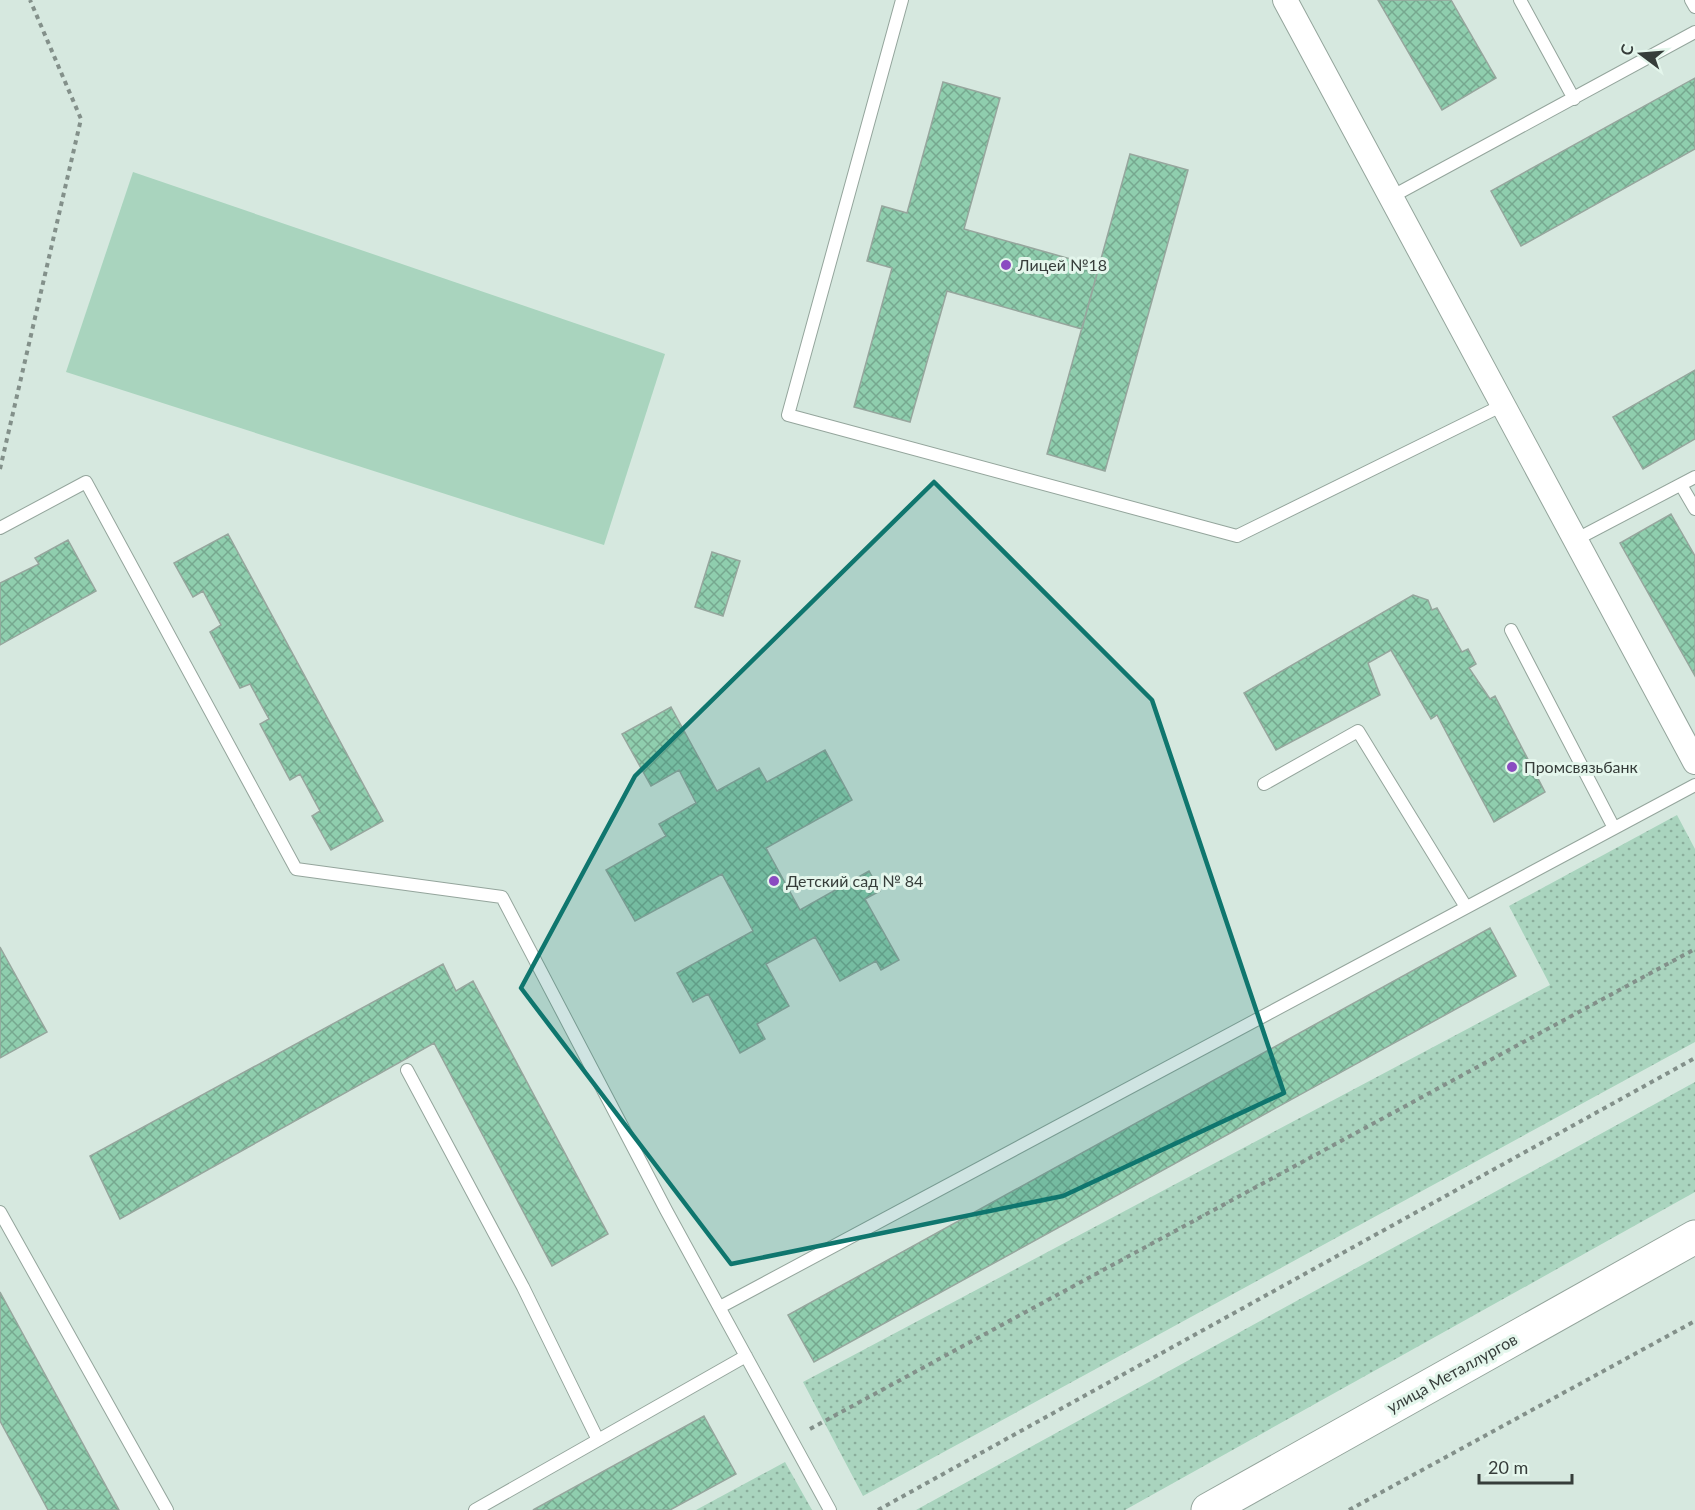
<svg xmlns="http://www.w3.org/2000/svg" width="1695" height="1510" font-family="Lato,sans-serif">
<defs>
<pattern id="grass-dots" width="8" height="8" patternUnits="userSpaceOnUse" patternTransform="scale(1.5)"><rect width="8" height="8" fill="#a9d4be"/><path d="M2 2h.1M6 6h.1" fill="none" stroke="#8aad9b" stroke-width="1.8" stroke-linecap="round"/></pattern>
<pattern id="building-cross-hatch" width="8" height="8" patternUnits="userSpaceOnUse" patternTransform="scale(1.5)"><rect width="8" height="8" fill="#8fceae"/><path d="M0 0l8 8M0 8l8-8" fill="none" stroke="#76a88f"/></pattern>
</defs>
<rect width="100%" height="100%" fill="#d6e8df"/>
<path fill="url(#grass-dots)" d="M 1677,815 L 1695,849 L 1695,1042 L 863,1496 L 803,1382 L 1550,985 L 1509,906 Z
M 1695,1082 L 1695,1192 L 1125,1510 L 916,1510 Z
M 785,1462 L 812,1510 L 696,1510 Z"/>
<path fill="#a9d4be" d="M 133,172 L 665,354 L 604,545 L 66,372 Z"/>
<path fill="url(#building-cross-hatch)" stroke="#96a69d" stroke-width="1.5" d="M 1378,0 L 1451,0 L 1496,78 L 1442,110 Z
M 1695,78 L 1695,149 L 1521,246 L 1491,191 Z
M 943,82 L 1000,98 L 964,229 L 1099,267 L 1082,329 L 947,291 L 910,422 L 854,407 L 892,268 L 867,261 L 882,206 L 907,213 Z
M 1130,154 L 1188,170 L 1105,471 L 1047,454 Z
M 1695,370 L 1695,439 L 1643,469 L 1613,417 Z
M 1671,514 L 1695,556 L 1695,676 L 1620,543 Z
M 228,534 L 383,821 L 331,850 L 312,816 L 320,811 L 300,774 L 290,780 L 260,724 L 269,719 L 250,684 L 240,688 L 210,632 L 221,625 L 203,591 L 193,597 L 174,563 Z
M 68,540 L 96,591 L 0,645 L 0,583 L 39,564 L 35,558 Z
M 712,552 L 740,561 L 723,616 L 695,607 Z
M 1413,595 L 1428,600 L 1432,610 L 1437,608 L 1462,652 L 1468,649 L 1476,664 L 1469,668 L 1490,699 L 1495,696 L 1545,792 L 1494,822 L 1437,715 L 1431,719 L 1391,650 L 1368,663 L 1380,695 L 1276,750 L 1244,693 Z
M 671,707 L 717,791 L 759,768 L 767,782 L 825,750 L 852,800 L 766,848 L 800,910 L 869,871 L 880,891 L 865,899 L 899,960 L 881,970 L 876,961 L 840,981 L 815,937 L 766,964 L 789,1006 L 757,1024 L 765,1039 L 740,1053 L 708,994 L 693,1002 L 677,973 L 753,931 L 722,874 L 635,921 L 606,870 L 666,836 L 659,824 L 696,803 L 679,770 L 651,786 L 622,734 Z
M 1490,928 L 1516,976 L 814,1362 L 788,1315 Z
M 0,947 L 47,1032 L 0,1058 Z
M 443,964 L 456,991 L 473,981 L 608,1234 L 552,1266 L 434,1043 L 120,1219 L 90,1156 Z
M 0,1292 L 119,1510 L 48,1510 L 0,1421 Z
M 704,1416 L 736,1474 L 670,1510 L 533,1510 Z"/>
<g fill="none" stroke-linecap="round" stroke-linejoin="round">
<g stroke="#94a59c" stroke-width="14">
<path id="lane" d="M 902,0 L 788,415 L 1237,536 L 1503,405
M 1520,0 L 1574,99
M 1691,0 L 1695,7
M 1391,197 L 1695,32
M 1681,485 L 1695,509
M 0,528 L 86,482 L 296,869 L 502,897 L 666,1210 L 830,1510
M 1575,540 L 1695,477
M 1511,630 L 1614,828
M 1264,784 L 1358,731 L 1466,907
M 407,1070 L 523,1287 L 598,1440
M 0,1212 L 167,1510
M 720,1307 L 1695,785
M 475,1510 L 746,1356"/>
</g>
<g stroke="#94a59c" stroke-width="26">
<path id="street" d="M 1285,0 L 1695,762"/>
</g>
<g stroke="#94a59c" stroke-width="35">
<path id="secondary" d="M 1208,1510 L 1695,1237"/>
</g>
<path stroke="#83908a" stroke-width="4" stroke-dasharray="4.5 4.5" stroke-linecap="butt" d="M 0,469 L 81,119 L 30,0
M 810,1429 L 1695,949
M 878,1510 L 1695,1058
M 1349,1510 L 1695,1321"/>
<use href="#lane" stroke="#fff" stroke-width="12"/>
<use href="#street" stroke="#fff" stroke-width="24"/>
<use href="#secondary" stroke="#fff" stroke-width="33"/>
</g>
<path fill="#0f766e" fill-opacity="0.2" stroke="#0f766e" stroke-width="4.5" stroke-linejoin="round" d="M 934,482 L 1152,700 L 1284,1093 L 1063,1196 L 731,1264 L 521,988 L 635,776 Z"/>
<g fill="#8a4bc1" stroke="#e4f6ec" stroke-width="2">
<circle cx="1006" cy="265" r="6"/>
<circle cx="1512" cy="767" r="6"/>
<circle cx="774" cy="881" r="6"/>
</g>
<g text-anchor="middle" stroke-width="6" stroke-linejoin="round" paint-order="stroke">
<g font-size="16" fill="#363d3a" stroke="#e4f6ec" text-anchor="start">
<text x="1018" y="271">Лицей №18</text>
<text x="1524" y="773">Промсвязьбанк</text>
<text x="786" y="887">Детский сад № 84</text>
</g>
<g font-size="16" fill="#363d3a" stroke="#e4f6ec">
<text transform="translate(1452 1373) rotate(-29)" y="6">улица Металлургов</text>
</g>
</g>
<g transform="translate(1641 54) rotate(286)" stroke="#e4f6ec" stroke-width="4.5" paint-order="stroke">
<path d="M0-4.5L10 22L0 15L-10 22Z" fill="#363d3a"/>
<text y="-9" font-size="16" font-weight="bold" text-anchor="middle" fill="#363d3a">С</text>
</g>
<path d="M1479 1474v9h93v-9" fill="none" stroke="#363d3a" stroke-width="3"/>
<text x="1488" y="1474" font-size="18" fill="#363d3a" stroke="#e4f6ec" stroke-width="4.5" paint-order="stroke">20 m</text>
</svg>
